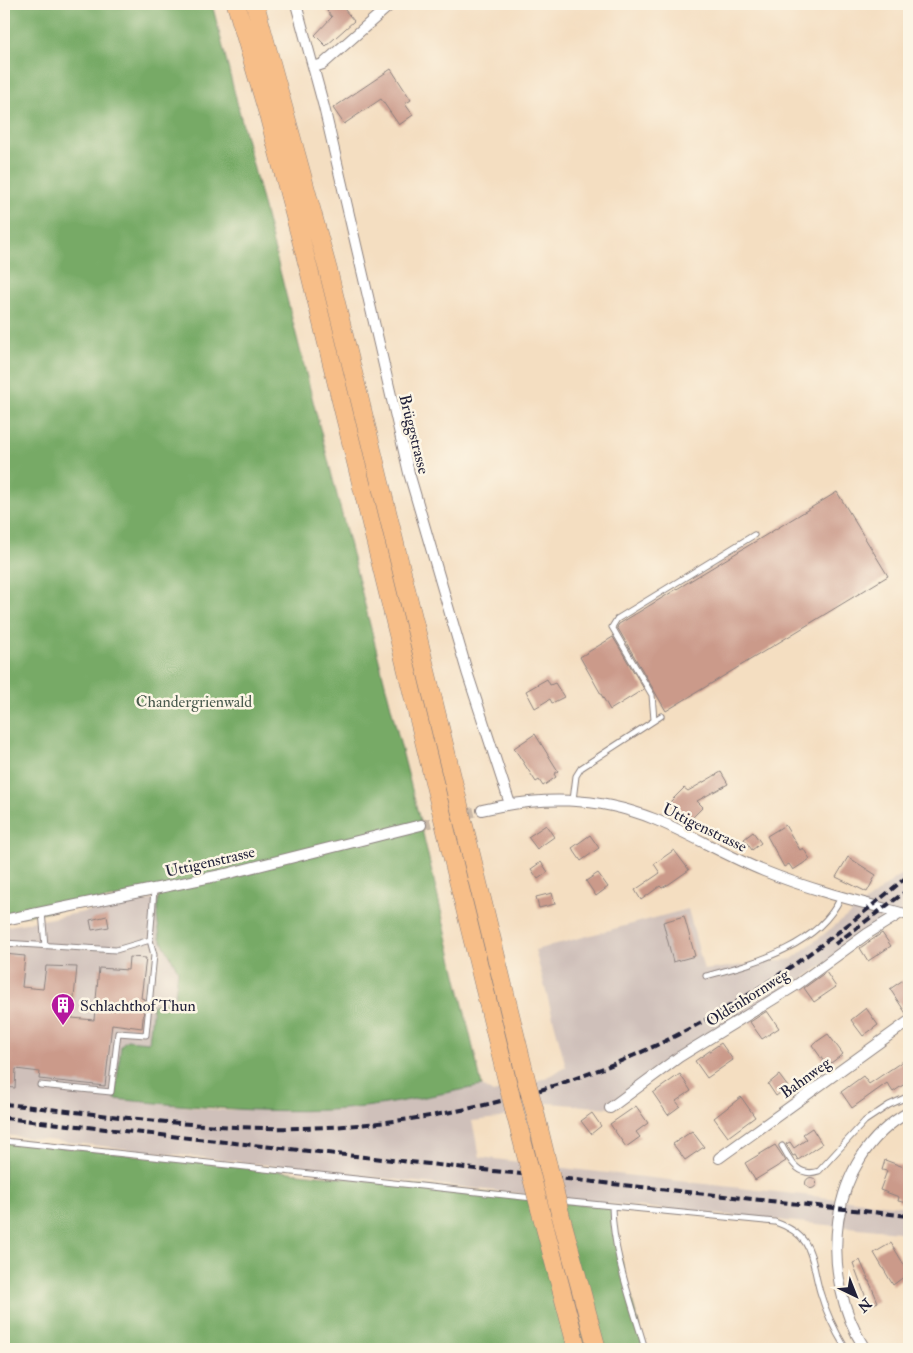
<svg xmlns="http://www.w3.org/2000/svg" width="913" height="1353" font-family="'IM FELL Double Pica',serif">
<rect width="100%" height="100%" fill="#fcf5e5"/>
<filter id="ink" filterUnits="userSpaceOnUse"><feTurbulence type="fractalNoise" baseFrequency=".02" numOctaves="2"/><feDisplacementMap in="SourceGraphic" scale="10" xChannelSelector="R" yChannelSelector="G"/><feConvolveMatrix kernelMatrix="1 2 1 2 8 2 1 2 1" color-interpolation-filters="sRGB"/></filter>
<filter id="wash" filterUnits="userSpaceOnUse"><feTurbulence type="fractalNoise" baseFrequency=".0096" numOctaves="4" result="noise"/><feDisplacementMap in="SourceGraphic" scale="20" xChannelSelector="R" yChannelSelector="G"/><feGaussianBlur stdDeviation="1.12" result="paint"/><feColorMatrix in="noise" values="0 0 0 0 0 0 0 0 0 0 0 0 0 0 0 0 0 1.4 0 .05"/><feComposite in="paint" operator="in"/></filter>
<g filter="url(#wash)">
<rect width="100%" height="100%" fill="#f4dec1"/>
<path fill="#cfc0ba" d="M 909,868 L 909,897 L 901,903 L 901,913 L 610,1108 L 549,1103 L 499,1118 L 472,1121 L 480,1157 L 572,1169 L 909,1207 L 909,1233 L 601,1203 L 4,1135 L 4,927 L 159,898 L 157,917 L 160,938 L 178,970 L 174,1004 L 159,1002 L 153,1005 L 149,1042 L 127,1040 L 115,1099 L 219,1110 L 329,1110 L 372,1106 L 482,1086 L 493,1093 L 543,1079 L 566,1067 L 535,950 L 688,909 L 704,970 L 792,959 Z"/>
<path fill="#7a6" stroke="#4c6650" d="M 4,4 L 212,4 L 421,825 L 482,1086 C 432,1095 380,1108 328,1110 C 256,1113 186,1106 115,1099 L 121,1045 L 127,1040 L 149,1042 L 153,1005 L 160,1002 L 174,1003 L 178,970 L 160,938 L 157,917 L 159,889 L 4,920 Z
M 4,1141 L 612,1207 L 613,1229 L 645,1349 L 4,1349 Z"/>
<g id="blocks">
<path fill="#cb9a8a" d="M 336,4 L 340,4 L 354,21 L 326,46 L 315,35 L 332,17 L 327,11 Z
M 391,69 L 411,100 L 405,104 L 413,115 L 399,125 L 381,99 L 344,124 L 333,108 Z
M 837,492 L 888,576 L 666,711 L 620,632 L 617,627 L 619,624 Z
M 613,637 L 644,689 L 610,710 L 580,657 Z
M 547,679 L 550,685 L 555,683 L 564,697 L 552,703 L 550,699 L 535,708 L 526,691 Z
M 535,734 L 558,771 L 554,774 L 556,777 L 543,786 L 539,780 L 536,782 L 514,748 Z
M 721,772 L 728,784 L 697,801 L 703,807 L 688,822 L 669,803 L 684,788 L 688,791 Z
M 546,825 L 554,837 L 537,849 L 528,837 Z
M 785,825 L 800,850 L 803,848 L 810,859 L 793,870 L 789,864 L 784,867 L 767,836 Z
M 753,832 L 761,843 L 752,850 L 744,839 Z
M 590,835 L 599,848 L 581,861 L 572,848 Z
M 674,850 L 689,870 L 669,884 L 662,888 L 660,886 L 641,900 L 635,890 L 660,873 L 654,864 Z
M 848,857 L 876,875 L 867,892 L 836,877 Z
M 541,862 L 548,872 L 538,879 L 531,869 Z
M 598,873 L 608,887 L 596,896 L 586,881 Z
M 552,893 L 555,904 L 539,908 L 536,897 Z
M 107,916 L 109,927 L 92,930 L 90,920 Z
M 684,916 L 695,956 L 673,962 L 663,922 Z
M 882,933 L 891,946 L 868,961 L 860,948 Z
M 4,954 L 25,956 L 22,987 L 43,989 L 46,966 L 77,967 L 72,1018 L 94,1020 L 99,968 L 128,970 L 129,957 L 146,958 L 141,998 L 145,999 L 142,1028 L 112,1024 L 105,1086 L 39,1079 L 40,1072 L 16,1069 L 15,1088 L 4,1087 Z
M 826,972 L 836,987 L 814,1002 L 804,988 Z
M 909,976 L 909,1014 L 907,1015 L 890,989 Z
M 866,1008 L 878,1025 L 863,1036 L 851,1020 Z
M 767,1011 L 779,1028 L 762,1039 L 750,1022 Z
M 828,1034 L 843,1054 L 827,1066 L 812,1045 Z
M 721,1043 L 733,1060 L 707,1078 L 695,1061 Z
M 909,1057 L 909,1081 L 893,1092 L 887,1083 L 852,1108 L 841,1092 L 863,1076 L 869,1084 Z
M 680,1074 L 691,1091 L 676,1101 L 680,1106 L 668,1115 L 653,1093 Z
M 779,1075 L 788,1087 L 776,1096 L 768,1084 Z
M 741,1097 L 755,1117 L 728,1137 L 714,1118 Z
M 636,1106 L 648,1123 L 636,1132 L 640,1137 L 626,1147 L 610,1124 Z
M 592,1113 L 601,1126 L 591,1134 L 581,1121 Z
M 812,1128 L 822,1144 L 798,1160 L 795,1155 L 793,1156 L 786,1144 L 790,1142 L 794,1148 L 807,1139 L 803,1134 Z
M 692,1131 L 704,1147 L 685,1160 L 673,1144 Z
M 775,1145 L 786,1161 L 755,1180 L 745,1163 Z
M 885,1160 L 909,1169 L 909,1203 L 898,1201 L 899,1197 L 880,1190 L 887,1171 L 882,1170 Z
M805.5 1183a5.5 5.5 0 1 1 11 0a5.5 5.5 0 1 1-11 0Z
M 891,1243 L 909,1273 L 893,1285 L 874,1253 Z
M 860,1260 L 878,1302 L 869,1306 L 853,1263 Z"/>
</g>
</g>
<g filter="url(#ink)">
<use href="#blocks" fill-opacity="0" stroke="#8b807e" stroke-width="1"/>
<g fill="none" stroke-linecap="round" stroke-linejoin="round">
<path stroke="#cab8a6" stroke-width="10" stroke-dasharray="10 5" stroke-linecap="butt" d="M 421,825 L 482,810"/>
<g stroke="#8b807e" stroke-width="7">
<path id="lane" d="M 654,720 L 652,695 L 612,627 L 617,619 L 754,535
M 573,800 L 576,776 L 581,768 L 661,716
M 42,912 L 45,946
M 4,943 L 116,950 L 150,940
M 706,976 C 754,963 818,947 841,897
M 40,1085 L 111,1092 L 118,1033 L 146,1035 L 154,955 L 150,940 L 154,890
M 4,1141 L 533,1198
M 782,1146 C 791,1162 799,1178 819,1171 L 865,1121 L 889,1105 L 909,1096
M 561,1201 L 775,1222 C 815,1236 810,1257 820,1292 C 826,1313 835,1331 846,1349
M 612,1207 C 613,1255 632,1303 645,1349
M 907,1349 L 909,1345"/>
</g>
<g stroke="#8b807e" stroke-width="12">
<path id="street" d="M 296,4 L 324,107 L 409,473 L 468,675 L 510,804
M 314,67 L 323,64 L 391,4
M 482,810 C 541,796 597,796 654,819 C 691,834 726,856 764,871 C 811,890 860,902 909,915
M 4,920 L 226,874 L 421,825
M 610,1108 L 679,1057 L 798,984 L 867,934 L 901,913
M 719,1158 L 909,1021
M 865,1349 C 818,1275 826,1158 909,1112"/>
</g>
<g stroke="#8b807e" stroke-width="19">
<path id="highway" d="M 236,4 L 268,114 L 310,274 L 509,1089
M 255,4 L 328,270 L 527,1083
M 534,1108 L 548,1166
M 515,1113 L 528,1163
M 540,1209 L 577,1349
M 560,1213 L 597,1349"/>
</g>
<use href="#lane" stroke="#fff" stroke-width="5"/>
<use href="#street" stroke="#fff" stroke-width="10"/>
<use href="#highway" stroke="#f7be88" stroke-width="18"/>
<path stroke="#22223b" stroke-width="4" stroke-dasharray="8 4" stroke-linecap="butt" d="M 835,944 L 909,889
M 4,1104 C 102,1114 202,1130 300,1128 C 451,1125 599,1084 728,1007 C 793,969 852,923 909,875
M 4,1118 L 909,1216"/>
<g stroke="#8b807e" stroke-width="19" stroke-linecap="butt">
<path id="highway-bridge" d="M 527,1083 L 534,1108
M 509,1089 L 515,1113
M 528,1163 L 540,1209
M 548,1166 L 560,1213"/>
</g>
<use href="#highway-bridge" stroke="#f7be88" stroke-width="18"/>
</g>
</g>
<defs>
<g id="building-pin" transform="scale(1.25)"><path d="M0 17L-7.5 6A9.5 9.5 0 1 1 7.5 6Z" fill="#b5179e" stroke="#fcf5e5"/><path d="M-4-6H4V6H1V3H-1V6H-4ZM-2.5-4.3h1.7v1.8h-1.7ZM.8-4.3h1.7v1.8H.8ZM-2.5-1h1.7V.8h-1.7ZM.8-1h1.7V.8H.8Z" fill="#fff"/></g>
</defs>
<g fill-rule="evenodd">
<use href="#building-pin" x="63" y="1005"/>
</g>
<g text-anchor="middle" stroke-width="5" stroke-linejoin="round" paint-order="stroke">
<g font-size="16" fill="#22223b" stroke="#fcf5e5">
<text transform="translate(415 434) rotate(76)" y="6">Brüggstrasse</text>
<text transform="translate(705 827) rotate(26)" y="6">Uttigenstrasse</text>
<text transform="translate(210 861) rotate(-13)" y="6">Uttigenstrasse</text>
<text transform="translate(747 997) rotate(-32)" y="6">Oldenhornweg</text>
<text transform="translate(805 1077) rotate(-36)" y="6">Bahnweg</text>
</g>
<g font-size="16" fill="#4a5b4f" stroke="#fcf5e5">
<text x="194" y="707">Chandergrienwald</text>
</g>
<g font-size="16" fill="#22223b" stroke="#fcf5e5" text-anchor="start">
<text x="80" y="1011">Schlachthof Thun</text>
</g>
</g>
<rect width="913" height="1353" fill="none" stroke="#fcf5e5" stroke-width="20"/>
<g transform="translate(856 1296) rotate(137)" stroke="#fcf5e5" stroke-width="4" paint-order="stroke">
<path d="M0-4L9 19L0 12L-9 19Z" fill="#22223b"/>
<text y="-8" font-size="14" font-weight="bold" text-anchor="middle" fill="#22223b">N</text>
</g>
</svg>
